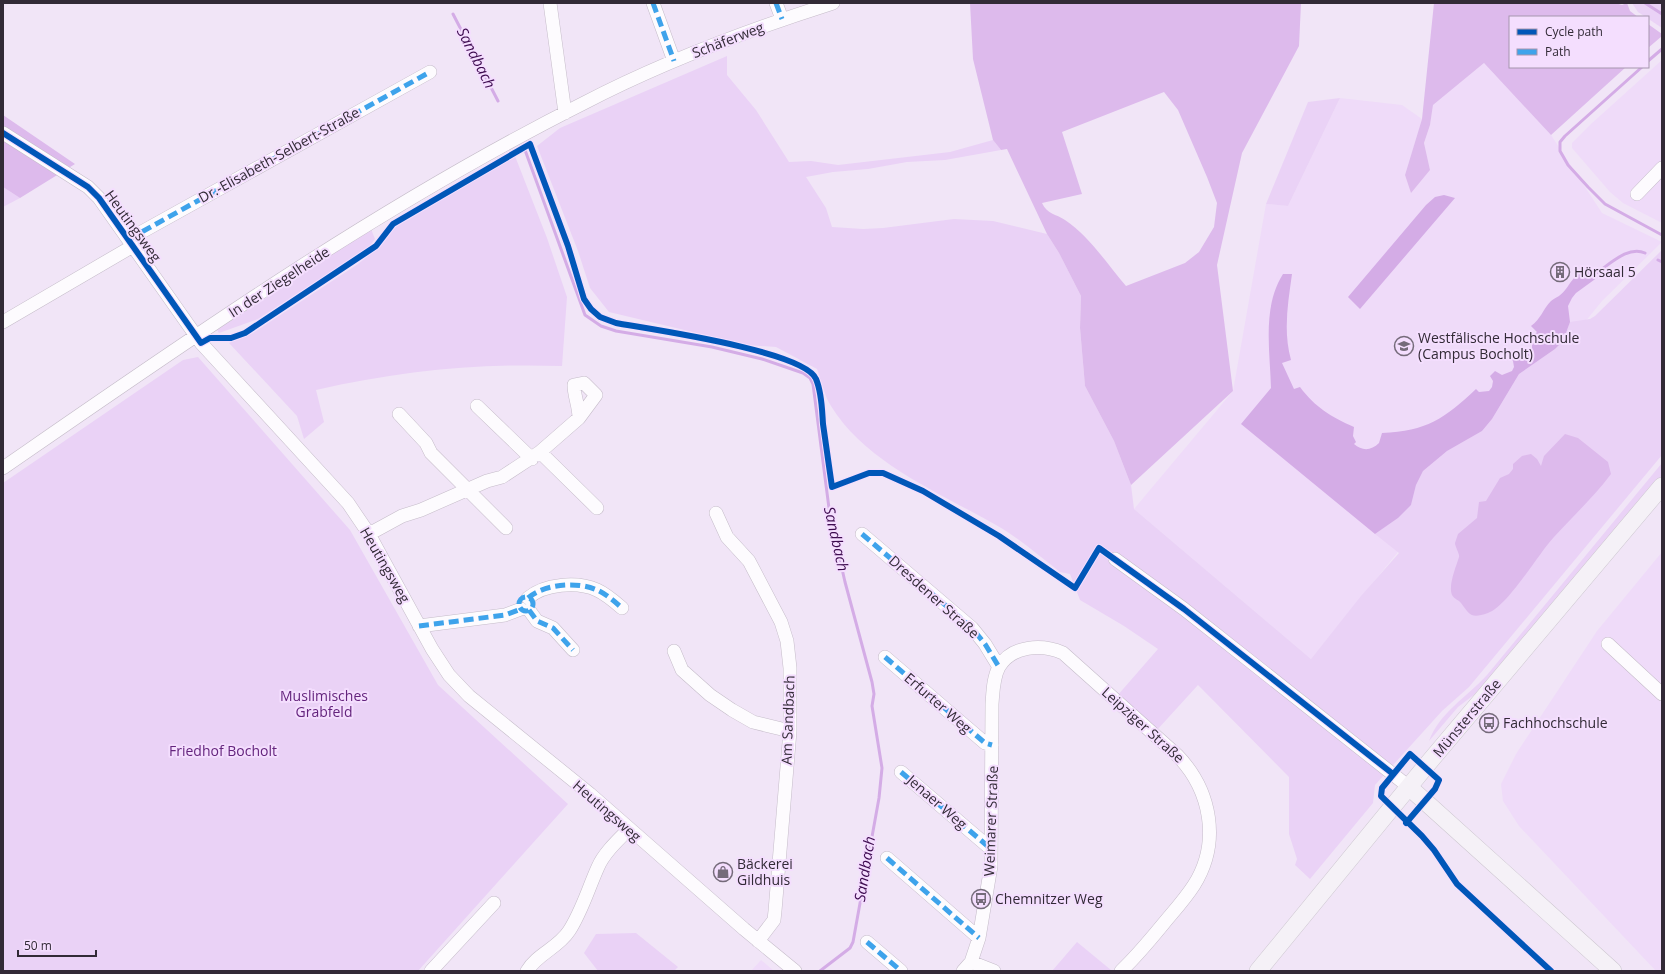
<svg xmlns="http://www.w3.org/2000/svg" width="1665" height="974" font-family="'Open Sans',sans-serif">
<rect width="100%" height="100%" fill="#f1e5f7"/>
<path fill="#efdbf9" d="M 1662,60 L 1662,223 L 1623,203 L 1610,192 L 1572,148 L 1572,143 L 1591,124 Z
M 1484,63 L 1551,135 L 1602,213 L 1662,242 L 1602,301 L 1311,659 L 1134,509 L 1233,391 L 1266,204 L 1288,206 L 1340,98 L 1402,105 L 1422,119 L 1405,175 L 1411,192 L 1430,170 L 1424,143 L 1430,125 L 1433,105 Z
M 1662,552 L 1662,971 L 1656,971 L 1519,826 L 1503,801 L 1501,784 L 1516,754 L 1597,631 Z
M 761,960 L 774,971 L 751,971 Z"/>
<path fill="#ead2f6" d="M 1632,3 L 1662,3 L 1662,28 L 1638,12 Z
M 727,56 L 727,75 L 756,110 L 789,162 L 811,161 L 838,165 L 950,152 L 993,140 L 1001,150 L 945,160 L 907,162 L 868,169 L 833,172 L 806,177 L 826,208 L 832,227 L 863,229 L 883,228 L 954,219 L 993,221 L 1047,234 L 1059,253 L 1081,296 L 1080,328 L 1085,386 L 1114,441 L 1131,485 L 1134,509 L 1311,659 L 1361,596 L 1399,553 L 1375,534 L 1398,518 L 1411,505 L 1416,485 L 1423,471 L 1447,451 L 1482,431 L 1492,419 L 1519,374 L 1555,349 L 1563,341 L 1570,322 L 1590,319 L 1595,316 L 1662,250 L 1662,455 L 1469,687 L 1442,711 L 1375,785 L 1373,803 L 1310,879 L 1295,865 L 1297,859 L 1289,834 L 1289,777 L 1198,685 L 1157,730 L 1117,696 L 1158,649 L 1124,626 L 1080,600 L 1070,574 L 1060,572 C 1039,556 1019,538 996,525 C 940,493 866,463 831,406 C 824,395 821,380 817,369 L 776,347 L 747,345 L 609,312 L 590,288 L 578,251 L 537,146 L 560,128 Z
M 1340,98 L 1288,206 L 1266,204 L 1308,102 Z
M 515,156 L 547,238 L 567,297 L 562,366 C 476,363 400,371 316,390 L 324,422 L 304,439 L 297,416 L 229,343 L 253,333 L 358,264 L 379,247 L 397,225 Z
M 3,187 L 20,198 L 3,207 Z
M 371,229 L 375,239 L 369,247 L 258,319 L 219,333 L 217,330 Z
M 198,357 L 350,530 L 438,685 L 568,804 L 418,971 L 3,971 L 3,483 L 183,360 Z
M 1662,463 L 1662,476 L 1510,659 L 1479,691 L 1458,707 L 1429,741 C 1440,712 1467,697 1487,675 Z
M 636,933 L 678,967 L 674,971 L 598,971 L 584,953 L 596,934 Z
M 1077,942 L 1111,970 L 1052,971 Z"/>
<path fill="#ddbaec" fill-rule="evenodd" d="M 970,3 L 1301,3 L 1299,46 L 1242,153 L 1217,265 L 1233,391 L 1131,485 L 1114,441 L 1085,386 L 1080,328 L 1081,296 L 1059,253 L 1047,234 L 1007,149 L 1001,150 L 993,140 L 973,59 ZM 1164,92 L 1178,110 L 1207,177 L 1217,203 L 1214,227 L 1199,252 L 1185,263 L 1126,286 C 1107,264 1090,237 1065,220 C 1056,214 1047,214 1042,203 L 1082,194 L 1062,132 Z
M 1434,3 L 1615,3 L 1622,5 L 1627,3 L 1630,11 L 1638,17 L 1510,17 L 1510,67 L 1626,67 L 1551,135 L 1484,63 L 1433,105 L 1430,125 L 1424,143 L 1430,170 L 1411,193 L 1405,175 L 1422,119 Z
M 1648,24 L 1662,34 L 1662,36 L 1648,48 Z
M 3,115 L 75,164 L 20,198 L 3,187 Z
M 1565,434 L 1578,438 L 1608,462 L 1611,474 C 1594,497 1573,516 1554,537 C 1538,554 1508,606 1488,613 C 1471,619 1470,615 1461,603 C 1459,600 1454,599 1452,595 C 1448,585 1456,567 1459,557 C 1460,554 1455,547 1455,543 L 1458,534 L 1477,518 L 1479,502 L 1486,501 L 1500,478 L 1509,474 L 1513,469 L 1513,464 L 1522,456 L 1531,454 L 1537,459 L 1541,466 L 1544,456 Z"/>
<path fill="#d4ace6" d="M 1444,195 L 1455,198 L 1360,309 L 1348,297 L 1426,205 L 1435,197 Z
M 1589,270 L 1598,277 L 1576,293 L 1572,298 L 1568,306 L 1570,322 L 1563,341 L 1555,349 L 1519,374 L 1492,419 L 1482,431 L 1447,451 L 1423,471 L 1416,485 L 1411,505 L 1398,518 L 1375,534 L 1241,424 L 1271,388 C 1270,351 1262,307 1283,274 L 1292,274 C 1288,303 1283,331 1291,360 L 1282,363 L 1294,389 L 1300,387 C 1315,407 1331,417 1354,427 L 1353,436 L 1356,442 L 1354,444 C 1362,451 1371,451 1379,443 L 1382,433 C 1427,431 1444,419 1476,389 L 1479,392 L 1489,391 L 1492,387 L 1493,381 L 1490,376 L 1495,371 L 1502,375 L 1512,371 L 1514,367 L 1513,361 L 1510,357 L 1513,354 L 1516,357 L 1525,357 L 1532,350 L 1532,344 L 1529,340 L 1537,332 L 1531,326 C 1541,319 1543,309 1551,301 C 1553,299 1556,298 1559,296 C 1571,287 1572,272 1589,270 Z"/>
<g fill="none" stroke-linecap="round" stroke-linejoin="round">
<path stroke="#d4ace6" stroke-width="3" d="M 1645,3 L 1662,14
M 453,14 L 498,101
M 1648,61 L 1662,49
M 1642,67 L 1565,136 L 1560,142 L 1560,151 L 1568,165 L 1588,187 L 1605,204 L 1662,235
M 525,150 L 585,315 L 601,326 L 616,331 L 712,347 L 762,359 L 803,373 L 810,378 L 813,384 L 830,516 L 845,582 L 872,682 L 874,694 L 872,706 L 882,768 L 879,798 L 853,942 L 850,948 L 820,971
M 1658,260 L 1662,262
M 1595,274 C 1609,265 1628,245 1645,253"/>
<g stroke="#c5bcc9" stroke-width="14">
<path id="minor" d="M 550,3 L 565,113
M 653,3 L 674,61
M 776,3 L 782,19
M 3,133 L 88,187 L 99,198 L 201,343 L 348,503 L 369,534 L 432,649 L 449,675 L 469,696 L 590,794 L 744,929 L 795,971
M 1637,194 L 1662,168
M 129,239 L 430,72
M 3,322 L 133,246
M 477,406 L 532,459
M 399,414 L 426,443 L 431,453 L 506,528
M 540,452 L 597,508
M 3,468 C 191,338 379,206 584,103 C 663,62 748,30 833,3
M 716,513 L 727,537 L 749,561 L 781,622 L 787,641 L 790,668 L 790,731 L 775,911 L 774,920 L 758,941
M 369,534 L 402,516 L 421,510 L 487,481 L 502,477 L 540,452 L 579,418 L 596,395 L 584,383 L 574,385 C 574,396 579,406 579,418
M 862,534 L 972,628 L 985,644 L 999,667
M 1115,559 L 1184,609 L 1409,787
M 528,598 C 544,584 577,581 597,590 C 606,594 614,601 622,608
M 529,610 L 537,621 L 553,628 L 573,650
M 419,626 L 505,615 L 521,609
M 1608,644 L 1662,694
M 674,651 L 682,670 L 710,695 L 732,710 L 753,722 L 790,731
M 885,657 L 985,743 L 992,745
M 901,772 L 991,849
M 887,858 L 979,938
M 867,942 L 901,971
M 971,962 L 994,971
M 431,971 L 494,903
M 527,971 C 537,954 558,948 569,931 C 582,911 588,889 598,867 C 604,853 618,840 629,829
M 963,971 L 971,962 L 979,938 L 991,866 L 992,704 C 993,692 993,678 999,667 C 1012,645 1042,644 1063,653 L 1177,755 C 1211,790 1221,842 1194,885 C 1185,899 1174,911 1164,923 C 1150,940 1137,956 1121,971"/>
</g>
<g stroke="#cdc7d0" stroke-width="18">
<path id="major" d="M 1409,787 L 1613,971
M 1258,971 L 1425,767 L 1662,486"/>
</g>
<use href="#minor" stroke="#fdfbfe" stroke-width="13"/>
<use href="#major" stroke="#f5f1f7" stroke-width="17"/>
<path stroke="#3ea3eb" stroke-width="5" stroke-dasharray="10 5" stroke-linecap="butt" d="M 653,3 L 674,61
M 776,3 L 782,19
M 129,239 L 430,72
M 862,534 L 972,628 L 985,644 L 999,667
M519 604a7 7 0 1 1 14 0a7 7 0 1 1-14 0Z
M 528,598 C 544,584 577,581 597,590 C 606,594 614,601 622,608
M 529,610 L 537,621 L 553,628 L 573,650
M 419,626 L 505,615 L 521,609
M 885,657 L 985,743 L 992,745
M 901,772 L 991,849
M 887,858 L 979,938
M 867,942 L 901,971"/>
<g stroke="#f4defe" stroke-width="8">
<path id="cycleway" d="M 3,133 L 88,187 L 99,198 L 201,343 L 210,338 L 231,338 L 245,333 L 376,246 L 393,224 L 530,144 L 568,246 L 584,299 L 591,309 L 600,317 L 616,323 C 649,329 805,351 816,379 C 822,393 822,410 823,424 C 826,445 829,466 832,487 L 869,473 L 883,473 L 923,491 L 999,536 L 1075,588 L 1099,548 L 1184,609 L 1393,774
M 1406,823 L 1435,789 L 1439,780 L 1410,754 L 1382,788 L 1381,796 L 1422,836 L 1434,850 L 1457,884 L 1551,971"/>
</g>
<use href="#cycleway" stroke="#0057b8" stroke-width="6"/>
</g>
<defs>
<g id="building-ring" transform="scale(1)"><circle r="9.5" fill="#f4defe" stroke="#756b7a" stroke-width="1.5"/><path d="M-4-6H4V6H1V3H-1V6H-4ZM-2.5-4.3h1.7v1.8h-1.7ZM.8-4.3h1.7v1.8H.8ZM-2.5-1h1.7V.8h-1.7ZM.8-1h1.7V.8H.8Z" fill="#756b7a"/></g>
<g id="university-ring" transform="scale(1)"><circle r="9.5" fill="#f4defe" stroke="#756b7a" stroke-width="1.5"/><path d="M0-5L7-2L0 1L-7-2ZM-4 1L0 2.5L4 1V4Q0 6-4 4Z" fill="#756b7a"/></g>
<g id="bus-ring" transform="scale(1)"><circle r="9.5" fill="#f4defe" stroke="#756b7a" stroke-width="1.5"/><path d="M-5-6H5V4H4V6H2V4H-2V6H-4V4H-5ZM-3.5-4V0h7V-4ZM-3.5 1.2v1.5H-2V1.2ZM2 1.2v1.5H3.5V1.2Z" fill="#756b7a"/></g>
<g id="shop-ring" transform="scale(1)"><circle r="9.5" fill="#f4defe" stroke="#756b7a" stroke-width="1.5"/><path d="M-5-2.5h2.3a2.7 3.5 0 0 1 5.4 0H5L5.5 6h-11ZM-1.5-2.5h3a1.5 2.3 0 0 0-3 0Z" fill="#756b7a"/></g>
</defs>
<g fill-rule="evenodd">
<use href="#building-ring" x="1560" y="272"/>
<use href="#university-ring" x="1404" y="346"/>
<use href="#bus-ring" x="1489" y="723"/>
<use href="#shop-ring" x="723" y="872"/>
<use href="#bus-ring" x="981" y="899"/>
</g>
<g text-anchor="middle" stroke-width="4" stroke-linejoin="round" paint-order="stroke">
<g font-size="14" fill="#322a36" stroke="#f4defe">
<text transform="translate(728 40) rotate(-21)" y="5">Schäferweg</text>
<text transform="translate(279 155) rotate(-29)" y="5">Dr.-Elisabeth-Selbert-Straße</text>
<text transform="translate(133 226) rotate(54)" y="5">Heutingsweg</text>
<text transform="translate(279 282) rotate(-33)" y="5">In der Ziegelheide</text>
<text transform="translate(385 565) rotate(60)" y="5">Heutingsweg</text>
<text transform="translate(934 597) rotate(42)" y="5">Dresdener Straße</text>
<text transform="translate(938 703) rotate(41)" y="5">Erfurter Weg</text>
<text transform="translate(1467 718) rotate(-50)" y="5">Münsterstraße</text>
<text transform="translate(788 720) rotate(-88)" y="5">Am Sandbach</text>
<text transform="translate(1143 725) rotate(42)" y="5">Leipziger Straße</text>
<text transform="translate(937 802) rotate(41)" y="5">Jenaer Weg</text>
<text transform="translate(607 811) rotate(41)" y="5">Heutingsweg</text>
<text transform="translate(991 821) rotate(-88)" y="5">Weimarer Straße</text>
</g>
<g font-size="14" fill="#322a36" stroke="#f4defe" text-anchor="start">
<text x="1574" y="277">Hörsaal 5</text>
<text x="1418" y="343">Westfälische Hochschule<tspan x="1418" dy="16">(Campus Bocholt)</tspan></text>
<text x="1503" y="728">Fachhochschule</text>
<text x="737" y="869">Bäckerei<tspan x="737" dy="16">Gildhuis</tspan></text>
<text x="995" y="904">Chemnitzer Weg</text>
</g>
<g font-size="14" fill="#64247d" stroke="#f4defe">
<text x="324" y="701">Muslimisches<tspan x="324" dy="16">Grabfeld</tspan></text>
<text x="223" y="756">Friedhof Bocholt</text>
</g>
<g font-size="15" font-style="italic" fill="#3e0b50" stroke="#f4defe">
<text transform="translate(476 58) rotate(63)" y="5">Sandbach</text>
<text transform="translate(836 539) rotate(77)" y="5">Sandbach</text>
<text transform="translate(865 869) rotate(-81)" y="5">Sandbach</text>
</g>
</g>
<rect width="1665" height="974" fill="none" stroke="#322a36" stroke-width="8"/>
<rect x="1509" y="16" width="140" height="52" fill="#f4defe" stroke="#a696ae"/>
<rect x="1517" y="29" width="20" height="6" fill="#0057b8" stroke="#a696ae"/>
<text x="1545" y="36" font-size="12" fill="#322a36">Cycle path</text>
<rect x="1517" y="49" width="20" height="6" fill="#3ea3eb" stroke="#a696ae"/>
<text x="1545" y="56" font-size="12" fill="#322a36">Path</text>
<path d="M18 950v6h78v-6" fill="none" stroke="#322a36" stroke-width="2"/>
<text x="24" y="950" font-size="12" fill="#322a36" stroke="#f4defe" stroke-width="3" paint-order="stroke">50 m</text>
</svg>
